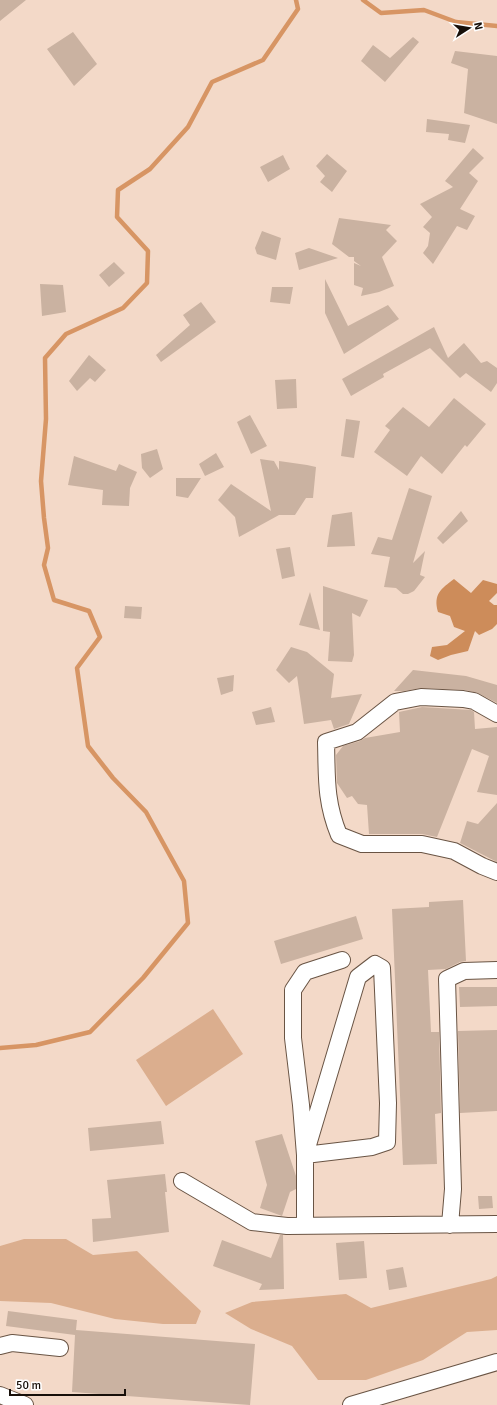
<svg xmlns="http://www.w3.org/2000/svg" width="497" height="1405" font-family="Signika,sans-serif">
<rect width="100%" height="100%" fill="#f3d9c8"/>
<path fill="#dbae8e" d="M 213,1009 L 243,1054 L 166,1106 L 136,1060 Z
M 24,1239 L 66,1239 L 93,1255 L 137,1251 L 201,1311 L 196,1324 L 163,1324 L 115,1319 L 51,1303 L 0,1301 L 0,1246 Z
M 497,1276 L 497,1330 L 467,1332 L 423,1360 L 366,1380 L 318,1380 L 292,1346 L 251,1329 L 225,1313 L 252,1302 L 346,1294 L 371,1308 L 491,1279 Z"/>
<path fill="#cd8c5a" d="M 454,579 L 471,593 L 483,580 L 497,584 L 497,593 L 489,601 L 494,605 L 497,605 L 497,624 L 492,629 L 479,635 L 475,631 L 468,651 L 451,655 L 438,660 L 430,656 L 432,647 L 447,645 L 465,631 L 454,627 L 450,616 L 438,612 C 433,594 441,589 454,579 Z"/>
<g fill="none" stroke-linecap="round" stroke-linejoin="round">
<path stroke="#d79564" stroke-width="4.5" d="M 363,0 L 381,13 L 424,10 L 456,22 L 497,26
M 0,1048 L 36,1045 L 90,1032 L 143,978 L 188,923 L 184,881 L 146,812 L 113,778 L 88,746 L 77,668 L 100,637 L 89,611 L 54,600 L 44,565 L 48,548 L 44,518 L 41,481 L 46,419 L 45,358 L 66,334 L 123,308 L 147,283 L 148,251 L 117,217 L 118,190 L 150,169 L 188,127 L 212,82 L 263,60 L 298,9 L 296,0"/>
</g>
<path fill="#cab2a1" d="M 0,0 L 26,0 L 0,21 Z
M 73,32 L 97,64 L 74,86 L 47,49 Z
M 413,37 L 419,42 L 385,82 L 361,61 L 373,45 L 390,58 Z
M 455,51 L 497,56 L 497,124 L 464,113 L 468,69 L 451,63 Z
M 427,119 L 470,125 L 465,143 L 448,140 L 449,134 L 426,132 Z
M 473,148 L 484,158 L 469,173 L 478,181 L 460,209 L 475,216 L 467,230 L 457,226 L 433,264 L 423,253 L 428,246 L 430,233 L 423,227 L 432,217 L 420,204 L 453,187 L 445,181 Z
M 327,154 L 347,171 L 332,192 L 320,182 L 325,176 L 316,166 Z
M 283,155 L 290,169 L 268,182 L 260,167 Z
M 339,218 L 391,225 L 386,230 L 397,241 L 382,257 L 394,286 L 379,292 L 361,296 L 363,288 L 354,285 L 354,263 L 361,266 L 354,261 L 354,257 L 349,257 L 332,244 Z
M 262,231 L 281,238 L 276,260 L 257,254 L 255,248 Z
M 309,248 L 338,258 L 299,270 L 295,253 Z
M 114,262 L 125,273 L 109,287 L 99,275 Z
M 325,279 L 348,326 L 388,305 L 399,319 L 344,354 L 325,313 Z
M 40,284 L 63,285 L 66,312 L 42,316 Z
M 272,287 L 293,287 L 290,304 L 270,302 Z
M 201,302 L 216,322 L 161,362 L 156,355 L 190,325 L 183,315 Z
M 434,327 L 448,358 L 464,343 L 481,363 L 487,361 L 497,368 L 497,383 L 491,392 L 466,373 L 460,378 L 430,348 L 383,374 L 384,377 L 351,396 L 342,379 Z
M 89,355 L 106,370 L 95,382 L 90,378 L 77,391 L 69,381 Z
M 296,379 L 297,408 L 277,409 L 275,380 Z
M 454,398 L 486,424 L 467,447 L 465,445 L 442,474 L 421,456 L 407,476 L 374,452 L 390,430 L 385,426 L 403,407 L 429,427 Z
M 250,415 L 267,446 L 251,454 L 237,422 Z
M 346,419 L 360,421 L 354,458 L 341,456 Z
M 157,449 L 163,469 L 150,478 L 142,468 L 141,454 Z
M 216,453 L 224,467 L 205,476 L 199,464 Z
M 74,456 L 116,471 L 119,464 L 137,472 L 130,488 L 129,506 L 102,505 L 103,490 L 68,485 Z
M 260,459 L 274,461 L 279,470 L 279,461 L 307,465 L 316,467 L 313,498 L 306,498 L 295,515 L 279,515 L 239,537 L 235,517 L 218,500 L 231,484 L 271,511 Z
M 176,478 L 201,478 L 188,498 L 176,496 Z
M 409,488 L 432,496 L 413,563 L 425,551 L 420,575 L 425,577 L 414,591 L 408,594 L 403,594 L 396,588 L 384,587 L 390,557 L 371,554 L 378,537 L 392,540 Z
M 461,511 L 468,521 L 443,544 L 437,538 Z
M 352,512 L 355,546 L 327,547 L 332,515 Z
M 290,547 L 295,576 L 282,579 L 276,549 Z
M 323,586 L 368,600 L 360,617 L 352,613 L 354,655 L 352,662 L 328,661 L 330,632 L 323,631 Z
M 310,592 L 320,630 L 299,625 Z
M 125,606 L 142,607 L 141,619 L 124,618 Z
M 291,647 L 307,652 L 334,674 L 331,698 L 362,694 L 349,724 L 334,729 L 331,720 L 304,724 L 297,676 L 289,683 L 276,670 Z
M 413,670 L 466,676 L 497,685 L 497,703 L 478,693 L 465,690 L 421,688 L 404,691 L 394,691 Z
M 234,675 L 233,691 L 221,695 L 217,678 Z
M 271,707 L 275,722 L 256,725 L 252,712 Z
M 422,707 L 471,710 L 474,712 L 475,729 L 497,727 L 497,795 L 477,792 L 489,756 L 472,749 L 437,837 L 422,834 L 369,834 L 367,805 L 358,804 L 352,796 L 347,798 L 337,783 L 336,755 L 343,746 L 360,741 L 365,738 L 400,732 L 399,712 Z
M 497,803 L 497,862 L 460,843 L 467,821 L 478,824 Z
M 463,900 L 466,961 L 460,962 L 446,969 L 428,970 L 431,1032 L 439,1032 L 441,1113 L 435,1114 L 437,1164 L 403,1165 L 392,909 L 429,907 L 429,902 Z
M 356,916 L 363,939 L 281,964 L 274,941 Z
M 459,987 L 497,987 L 497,1006 L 460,1007 Z
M 497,1030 L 497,1111 L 460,1113 L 458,1031 Z
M 161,1121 L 164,1144 L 90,1151 L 88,1128 Z
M 282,1134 L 296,1176 L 296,1189 L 290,1192 L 282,1216 L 260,1208 L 267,1185 L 255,1141 Z
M 165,1174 L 167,1192 L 165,1192 L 169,1232 L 93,1242 L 92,1219 L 111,1218 L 107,1180 Z
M 478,1196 L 492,1196 L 493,1208 L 479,1209 Z
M 280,1235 L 283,1235 L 284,1289 L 259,1290 L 262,1284 L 213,1266 L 222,1240 L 271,1258 Z
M 364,1241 L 367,1278 L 339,1280 L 336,1243 Z
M 403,1267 L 407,1287 L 389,1290 L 386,1270 Z
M 8,1311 L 77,1320 L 76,1330 L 255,1344 L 250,1405 L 72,1392 L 75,1335 L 6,1326 Z"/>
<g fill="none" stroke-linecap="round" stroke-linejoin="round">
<g stroke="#695444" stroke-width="18">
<path id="minor" d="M 497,714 L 474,701 L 463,699 L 421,697 L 395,702 L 357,732 L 326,742 C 327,776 325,801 339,835 L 362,844 L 422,844 L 454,851 L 482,866 L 497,872
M 182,1181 L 252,1222 L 287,1226 L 497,1224
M 450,1225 L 453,1189 L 447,979 L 464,971 L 497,970
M 305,1226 L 305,1155 L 358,977 L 375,964 L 382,968 L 388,1103 L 387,1142 L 372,1147 L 305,1155 L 301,1105 L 293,1038 L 293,990 L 305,972 L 342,960
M 0,1346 L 12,1343 L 60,1348
M 0,1395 L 25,1405
M 351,1405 L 497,1362"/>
</g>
<use href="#minor" stroke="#fff" stroke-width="16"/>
</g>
<g transform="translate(469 28) rotate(78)" stroke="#ffffff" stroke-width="3" paint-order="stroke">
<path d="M0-3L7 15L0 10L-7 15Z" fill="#170f09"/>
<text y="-6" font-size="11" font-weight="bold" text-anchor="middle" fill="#170f09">N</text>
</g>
<path d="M10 1389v6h115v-6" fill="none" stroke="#170f09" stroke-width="2"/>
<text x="16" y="1389" font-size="12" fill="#170f09" stroke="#ffffff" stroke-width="3" paint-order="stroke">50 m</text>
</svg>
